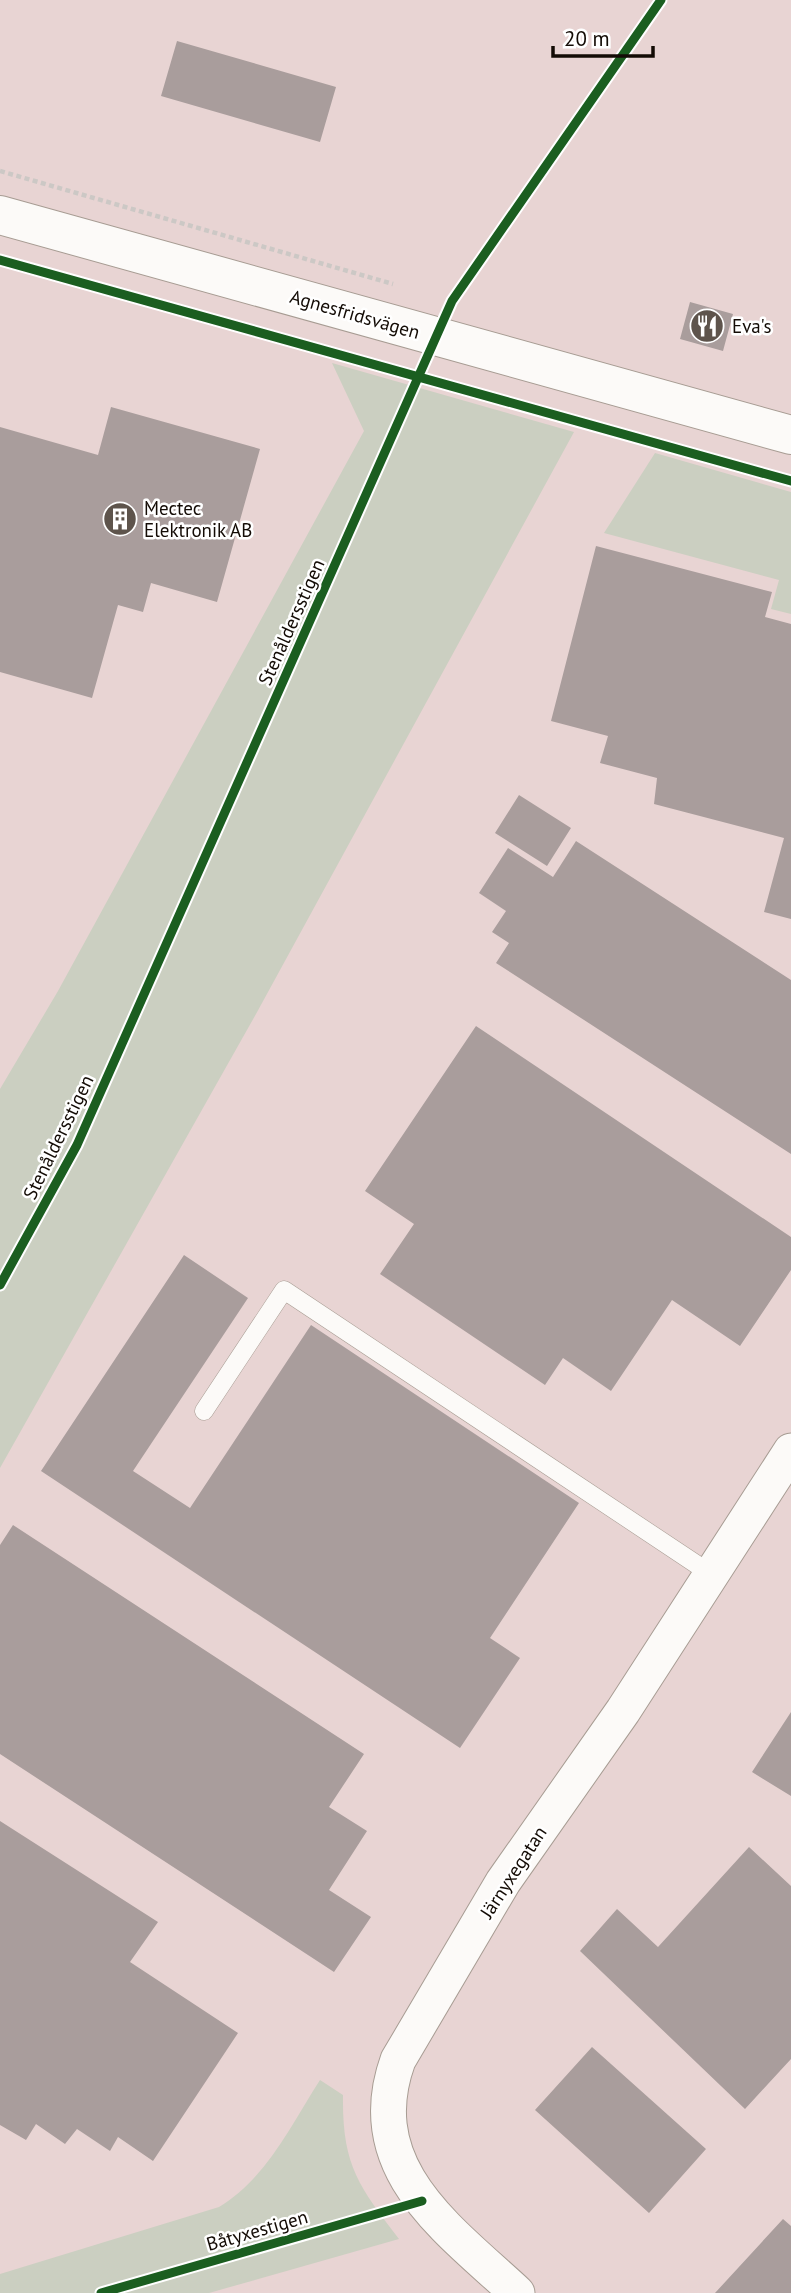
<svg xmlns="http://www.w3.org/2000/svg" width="791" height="2293" font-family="'PT Sans',sans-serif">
<rect width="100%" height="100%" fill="#eadcd0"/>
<path fill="#e8d4d3" d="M 0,0 L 791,0 L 791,2293 L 0,2293 Z"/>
<path fill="#cbcfc1" d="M 332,363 L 574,432 L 256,1014 L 0,1468 L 0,1089 L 58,991 L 364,431 Z
M 655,453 L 791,492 L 791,614 L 771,609 L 779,580 L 604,533 Z
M 320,2080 L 343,2095 C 342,2165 358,2185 399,2239 L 209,2293 L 0,2293 L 0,2274 L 219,2207 C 266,2179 291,2125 320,2080 Z"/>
<path fill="#a99d9c" d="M 177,41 L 336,87 L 320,142 L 161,96 Z
M 690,302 L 733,314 L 723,351 L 680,339 Z
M 111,407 L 260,449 L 217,602 L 151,583 L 143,612 L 118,605 L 92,698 L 0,672 L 0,427 L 98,455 Z
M 596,546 L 772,592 L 765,617 L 791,624 L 791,919 L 764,912 L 784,838 L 654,804 L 657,778 L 600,763 L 608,736 L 551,721 Z
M 519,795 L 571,828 L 547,866 L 495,833 Z
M 576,841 L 791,980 L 791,1154 L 496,963 L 509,943 L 492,932 L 506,911 L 479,893 L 508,848 L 553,877 Z
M 476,1026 L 791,1237 L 791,1270 L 740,1346 L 672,1300 L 611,1391 L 563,1358 L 545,1385 L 380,1274 L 414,1224 L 365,1191 Z
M 184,1255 L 248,1298 L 133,1471 L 190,1508 L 311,1325 L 579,1503 L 490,1638 L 520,1658 L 460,1748 L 41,1471 Z
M 13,1525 L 364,1754 L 329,1807 L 367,1831 L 329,1890 L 371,1917 L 334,1972 L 0,1754 L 0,1545 Z
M 791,1712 L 791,1796 L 752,1772 Z
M 0,1821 L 158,1922 L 130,1962 L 238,2033 L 153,2161 L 118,2137 L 110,2151 L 77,2129 L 65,2144 L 36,2124 L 26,2140 L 0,2125 Z
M 749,1847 L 791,1886 L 791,2059 L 745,2109 L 580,1951 L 617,1909 L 658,1947 Z
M 592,2047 L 706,2149 L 649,2213 L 535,2110 Z
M 783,2219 L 791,2226 L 791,2293 L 715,2293 Z"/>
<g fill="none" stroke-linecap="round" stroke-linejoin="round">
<g stroke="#a79c93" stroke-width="19">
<path id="service" d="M 204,1411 L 284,1290 L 711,1574"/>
</g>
<g stroke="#a79c93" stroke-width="37">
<path id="minor" d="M 517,2293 C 447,2228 359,2168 398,2060 L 503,1882 L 623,1711 L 791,1451"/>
</g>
<g stroke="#a79c93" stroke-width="40">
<path id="secondary" d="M 0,215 L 791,435"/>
</g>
<path stroke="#ccc8c5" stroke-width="4.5" stroke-dasharray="5 3.5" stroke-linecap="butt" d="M 0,171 L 393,284"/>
<use href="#service" stroke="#fcfaf8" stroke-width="18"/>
<use href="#minor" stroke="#fcfaf8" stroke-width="35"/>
<use href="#secondary" stroke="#fcfaf8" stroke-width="38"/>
<g stroke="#fff" stroke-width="13">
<path id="cycleway" d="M 0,260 L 791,481
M 0,1285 L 77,1145 L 452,301 L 661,0
M 101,2293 L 422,2201"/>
</g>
<use href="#cycleway" stroke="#1b5e20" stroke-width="9"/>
</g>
<defs>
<g id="restaurant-disc" transform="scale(1.75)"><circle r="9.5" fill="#5e544c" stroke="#fff"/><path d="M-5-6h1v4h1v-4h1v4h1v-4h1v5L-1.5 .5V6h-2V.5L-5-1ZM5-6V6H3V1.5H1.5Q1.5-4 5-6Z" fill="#fff"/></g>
<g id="building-disc" transform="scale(1.75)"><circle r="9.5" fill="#5e544c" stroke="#fff"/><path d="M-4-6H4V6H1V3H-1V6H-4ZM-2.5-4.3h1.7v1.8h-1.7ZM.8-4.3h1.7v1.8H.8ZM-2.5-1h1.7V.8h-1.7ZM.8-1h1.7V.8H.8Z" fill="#fff"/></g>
</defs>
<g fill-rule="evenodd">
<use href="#restaurant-disc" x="707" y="326"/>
<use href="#building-disc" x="120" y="519"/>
</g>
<g text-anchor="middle" stroke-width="5" stroke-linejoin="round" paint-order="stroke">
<g font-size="19" fill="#130b05" stroke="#fff">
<text transform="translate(355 314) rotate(16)" y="7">Agnesfridsvägen</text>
<text transform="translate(291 622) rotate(-66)" y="7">Stenåldersstigen</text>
<text transform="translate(58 1137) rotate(-64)" y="7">Stenåldersstigen</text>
<text transform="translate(513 1872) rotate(-57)" y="7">Järnyxegatan</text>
<text transform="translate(257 2230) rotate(-16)" y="7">Båtyxestigen</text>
</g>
<g font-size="19" fill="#130b05" stroke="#fff" text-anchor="start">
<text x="732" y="333">Eva's</text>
<text x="144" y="515">Mectec<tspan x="144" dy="22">Elektronik AB</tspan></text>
</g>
</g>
<path d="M553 46v10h100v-10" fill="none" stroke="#130b05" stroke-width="3.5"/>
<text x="564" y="46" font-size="21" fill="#130b05" stroke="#ffffff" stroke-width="5" paint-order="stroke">20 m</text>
</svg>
